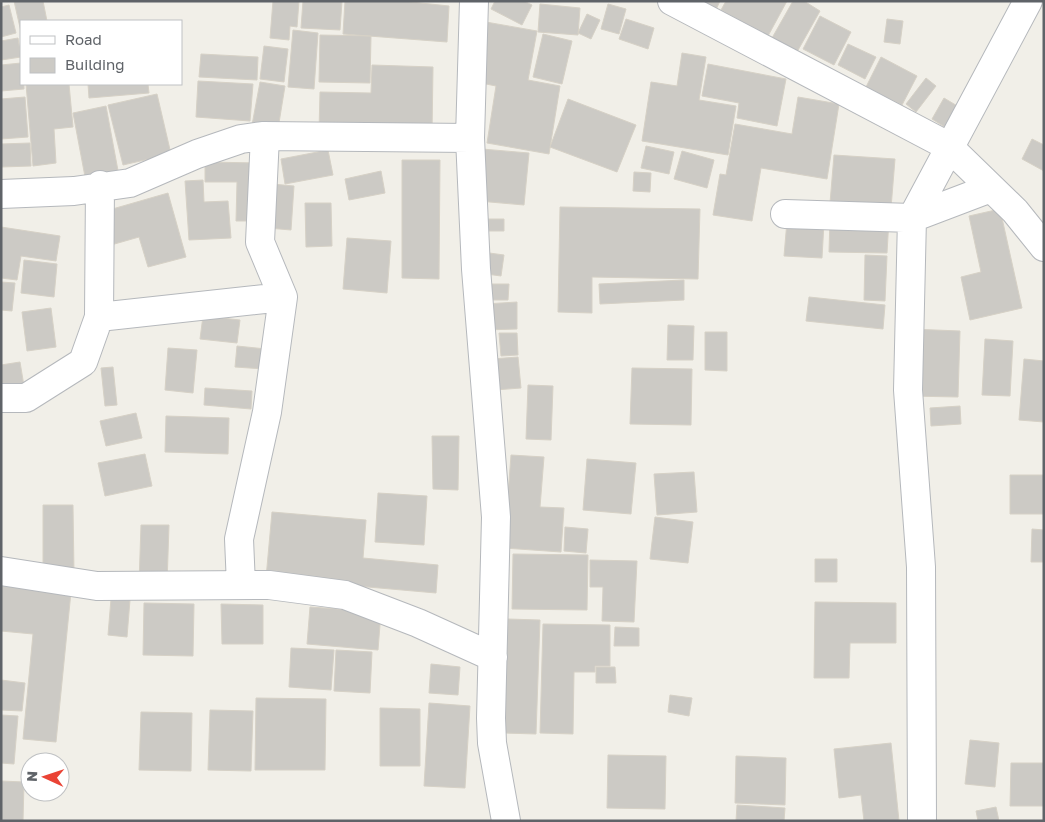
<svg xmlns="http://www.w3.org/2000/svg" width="1045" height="822" font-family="'Golos Text',sans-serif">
<rect width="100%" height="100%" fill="#f1efe8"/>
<path fill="#cccac5" stroke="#d6d1c6" d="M 14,1 L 43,1 L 47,21 L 21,21 L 21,32 Z
M 273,1 L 299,1 L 297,27 L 290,26 L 289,40 L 270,38 Z
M 303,1 L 342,1 L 340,30 L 301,28 Z
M 345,1 L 402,1 L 449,6 L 447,42 L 343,34 Z
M 495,1 L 524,1 L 532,5 L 522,25 L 491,9 Z
M 689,1 L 720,1 L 714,14 Z
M 726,1 L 787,1 L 768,36 L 721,10 Z
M 793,1 L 804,1 L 820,11 L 797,52 L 772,38 Z
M 540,4 L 580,8 L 578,35 L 538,32 Z
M 608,4 L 626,9 L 619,34 L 601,29 Z
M 9,5 L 16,33 L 1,37 L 1,7 Z
M 587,14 L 600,20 L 591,39 L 578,33 Z
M 820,16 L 851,32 L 834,65 L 803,49 Z
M 626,19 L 654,28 L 648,49 L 619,39 Z
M 887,19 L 903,21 L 900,44 L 884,42 Z
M 486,22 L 537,31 L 528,80 L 560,86 L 549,154 L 487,143 L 496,86 L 476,82 Z
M 293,30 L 318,33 L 314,89 L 288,87 Z
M 543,34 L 572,41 L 562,84 L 533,77 Z
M 320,35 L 371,36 L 370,83 L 319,82 Z
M 18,38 L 21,57 L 1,60 L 1,41 Z
M 848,44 L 876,57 L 865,79 L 838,65 Z
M 264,46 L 288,49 L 284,82 L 260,79 Z
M 682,53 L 706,57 L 699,100 L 736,106 L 728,155 L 642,141 L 651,82 L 677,86 Z
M 201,54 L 258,57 L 257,80 L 199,77 Z
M 881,57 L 917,76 L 902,105 L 866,87 Z
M 21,63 L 21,84 L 24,84 L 24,89 L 1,91 L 1,65 Z
M 708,64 L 786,79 L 777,126 L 737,118 L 739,103 L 702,96 Z
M 372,65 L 433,67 L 432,134 L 319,131 L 320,92 L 371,93 Z
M 926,78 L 936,86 L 916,112 L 906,104 Z
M 198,81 L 253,84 L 250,121 L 196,117 Z
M 260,82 L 285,86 L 278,129 L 252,125 Z
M 26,84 L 69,84 L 73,127 L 54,129 L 56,163 L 33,166 Z
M 88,84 L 148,84 L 149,93 L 89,98 Z
M 157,94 L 171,154 L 123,165 L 108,105 Z
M 25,97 L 28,137 L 1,139 L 1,99 Z
M 798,97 L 839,104 L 827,179 L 761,168 L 752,221 L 713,215 L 720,174 L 726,175 L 735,124 L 792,134 Z
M 944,98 L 964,110 L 951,131 L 932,119 Z
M 568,99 L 636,125 L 617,172 L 550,147 Z
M 106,106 L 119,176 L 86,182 L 73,113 Z
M 1032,139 L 1044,145 L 1044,171 L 1022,159 Z
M 30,143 L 31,166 L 1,167 L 1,144 Z
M 646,146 L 674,152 L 669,174 L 641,168 Z
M 482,149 L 529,153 L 524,205 L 478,201 Z
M 328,150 L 333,175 L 285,184 L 281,159 Z
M 682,151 L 714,160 L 707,188 L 674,179 Z
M 834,155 L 895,159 L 891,208 L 830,203 Z
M 402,160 L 440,160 L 439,279 L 402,278 Z
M 205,162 L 260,163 L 258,221 L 236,221 L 237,182 L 205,182 Z
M 381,171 L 385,193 L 349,200 L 345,179 Z
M 634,172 L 651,173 L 650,192 L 633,191 Z
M 203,180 L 204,202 L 228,201 L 231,238 L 189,240 L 185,181 Z
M 272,184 L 294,186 L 291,230 L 268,228 Z
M 168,193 L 186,257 L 148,267 L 139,237 L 111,245 L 102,212 Z
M 305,203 L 331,203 L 332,246 L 306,247 Z
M 560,207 L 700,209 L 698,279 L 592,277 L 592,313 L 558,312 Z
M 1000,209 L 1022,308 L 970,320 L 961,277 L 981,272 L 969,216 Z
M 830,218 L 889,219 L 887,253 L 829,252 Z
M 480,219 L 504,219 L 504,231 L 480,231 Z
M 787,221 L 824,223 L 822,258 L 784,256 Z
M 1,227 L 60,236 L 56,261 L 21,256 L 17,280 L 1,278 Z
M 347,238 L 391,241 L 387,293 L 343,289 Z
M 482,252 L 504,255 L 501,276 L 479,273 Z
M 865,255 L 887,256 L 885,301 L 864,300 Z
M 24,260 L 57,264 L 54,297 L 21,293 Z
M 684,280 L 684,300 L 600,304 L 599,284 Z
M 1,282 L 15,283 L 12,311 L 1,310 Z
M 484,284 L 509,284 L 508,300 L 484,300 Z
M 809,297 L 885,305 L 883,329 L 806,321 Z
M 517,302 L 517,329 L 485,330 L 485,304 Z
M 51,308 L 56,347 L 27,351 L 22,312 Z
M 203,316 L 240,320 L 237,343 L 200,339 Z
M 668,325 L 694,326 L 693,360 L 667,360 Z
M 910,329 L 960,331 L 958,397 L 909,396 Z
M 705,332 L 727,332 L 727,371 L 705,370 Z
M 499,333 L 517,333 L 518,355 L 501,356 Z
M 985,339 L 1013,341 L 1010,396 L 982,395 Z
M 237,346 L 266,349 L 264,369 L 235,367 Z
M 168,348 L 197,350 L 193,393 L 165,390 Z
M 518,357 L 521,388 L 495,390 L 492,359 Z
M 1024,359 L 1044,361 L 1044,422 L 1019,420 Z
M 20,362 L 24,386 L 1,389 L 1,365 Z
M 113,367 L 117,405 L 105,406 L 101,368 Z
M 632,368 L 692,369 L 691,425 L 630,424 Z
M 528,385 L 553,386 L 551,440 L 526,439 Z
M 205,388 L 252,391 L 251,409 L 204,405 Z
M 960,406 L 961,424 L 931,426 L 930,408 Z
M 136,413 L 142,438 L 106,446 L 100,421 Z
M 166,416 L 229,418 L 228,454 L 165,452 Z
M 432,436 L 459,436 L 458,490 L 433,489 Z
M 145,454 L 152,486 L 105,496 L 98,463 Z
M 511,455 L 544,457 L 540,507 L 564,508 L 561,552 L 504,548 Z
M 587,459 L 636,463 L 631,514 L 583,510 Z
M 694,472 L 697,512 L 657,515 L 654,474 Z
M 1010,475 L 1044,475 L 1044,514 L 1010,514 Z
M 378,493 L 427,496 L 424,545 L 375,542 Z
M 43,505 L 73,505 L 74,573 L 43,573 Z
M 272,512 L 366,520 L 363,558 L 438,565 L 436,593 L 266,578 Z
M 655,517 L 693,522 L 688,563 L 650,559 Z
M 141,525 L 169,525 L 167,584 L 139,584 Z
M 565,527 L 588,529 L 586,553 L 564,551 Z
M 1032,529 L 1044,530 L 1044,562 L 1031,562 Z
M 513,554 L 588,555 L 587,610 L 512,609 Z
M 815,559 L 837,559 L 837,582 L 815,582 Z
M 590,560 L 637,561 L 634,622 L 602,621 L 603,587 L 590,587 Z
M 1,584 L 71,592 L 56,742 L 23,739 L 33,634 L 1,631 Z
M 111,599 L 130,600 L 127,637 L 108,635 Z
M 815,602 L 896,603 L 896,643 L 850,643 L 849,678 L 814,678 Z
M 144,603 L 194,604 L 193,656 L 143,655 Z
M 221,604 L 263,605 L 263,644 L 222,644 Z
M 310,607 L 381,612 L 378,650 L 307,644 Z
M 508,619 L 540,620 L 536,734 L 504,733 Z
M 543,624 L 610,625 L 610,666 L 595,666 L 595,672 L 574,672 L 573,734 L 540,733 Z
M 615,627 L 639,628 L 639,646 L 614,646 Z
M 291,648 L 334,650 L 331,690 L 289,687 Z
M 336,650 L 372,652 L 370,693 L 334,691 Z
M 431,664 L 460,667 L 458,695 L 429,693 Z
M 596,667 L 615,667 L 616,683 L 596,683 Z
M 1,680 L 25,683 L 22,711 L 1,710 Z
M 670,695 L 692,698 L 689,716 L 668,712 Z
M 256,698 L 326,699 L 325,770 L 255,770 Z
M 429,703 L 470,706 L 465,788 L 424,786 Z
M 380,708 L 420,709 L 420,766 L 380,766 Z
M 210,710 L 253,711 L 251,771 L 208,770 Z
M 141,712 L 192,713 L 191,771 L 139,770 Z
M 1,715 L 18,716 L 14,764 L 1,763 Z
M 970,740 L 999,743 L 995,787 L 965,784 Z
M 891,743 L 899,821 L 864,821 L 861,795 L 839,798 L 834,749 Z
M 608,755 L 666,756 L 665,809 L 607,808 Z
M 736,756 L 786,758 L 785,805 L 735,803 Z
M 1011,763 L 1044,763 L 1044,806 L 1010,806 Z
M 1,781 L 24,782 L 23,821 L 1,821 Z
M 737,805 L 785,808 L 784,821 L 736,821 Z
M 996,807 L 999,821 L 978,821 L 976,811 Z"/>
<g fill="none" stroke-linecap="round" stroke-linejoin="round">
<g stroke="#b5b8bc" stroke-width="30">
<path id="street" d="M 474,1 L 470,138 L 476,269 L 496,517 L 491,718 L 492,743 L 506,821
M 672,1 L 948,146 L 1015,211 L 1044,247
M 100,185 L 99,317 L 283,297 L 260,242 L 265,136
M 1,194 L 74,191 L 130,183 L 197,154 L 241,139 L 262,136 L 470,138
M 785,214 L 912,218 L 991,188
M 1,398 L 26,398 L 83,362 L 99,317
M 1,571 L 97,586 L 269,585 L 345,595 L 418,623 L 493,657
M 241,585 L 239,539 L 267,412 L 283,297
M 922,821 L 921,567 L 908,390 L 912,218 L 1028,1"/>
</g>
<use href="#street" stroke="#fff" stroke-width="28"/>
</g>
<rect width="1045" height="822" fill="none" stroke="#5f6368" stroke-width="5"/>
<rect x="20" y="20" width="162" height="65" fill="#ffffff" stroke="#bfc1c3"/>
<rect x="30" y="36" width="25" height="8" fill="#ffffff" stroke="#bfc1c3"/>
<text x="65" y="45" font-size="15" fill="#5f6368">Road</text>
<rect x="30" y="58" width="25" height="15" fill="#cccac5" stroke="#bfc1c3"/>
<text x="65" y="70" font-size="15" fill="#5f6368">Building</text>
<g transform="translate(45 777) rotate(273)"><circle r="24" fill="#ffffff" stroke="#bfc1c3"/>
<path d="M0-4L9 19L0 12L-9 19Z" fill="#ea4335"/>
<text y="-8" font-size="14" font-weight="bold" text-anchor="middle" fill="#5f6368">N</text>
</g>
</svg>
